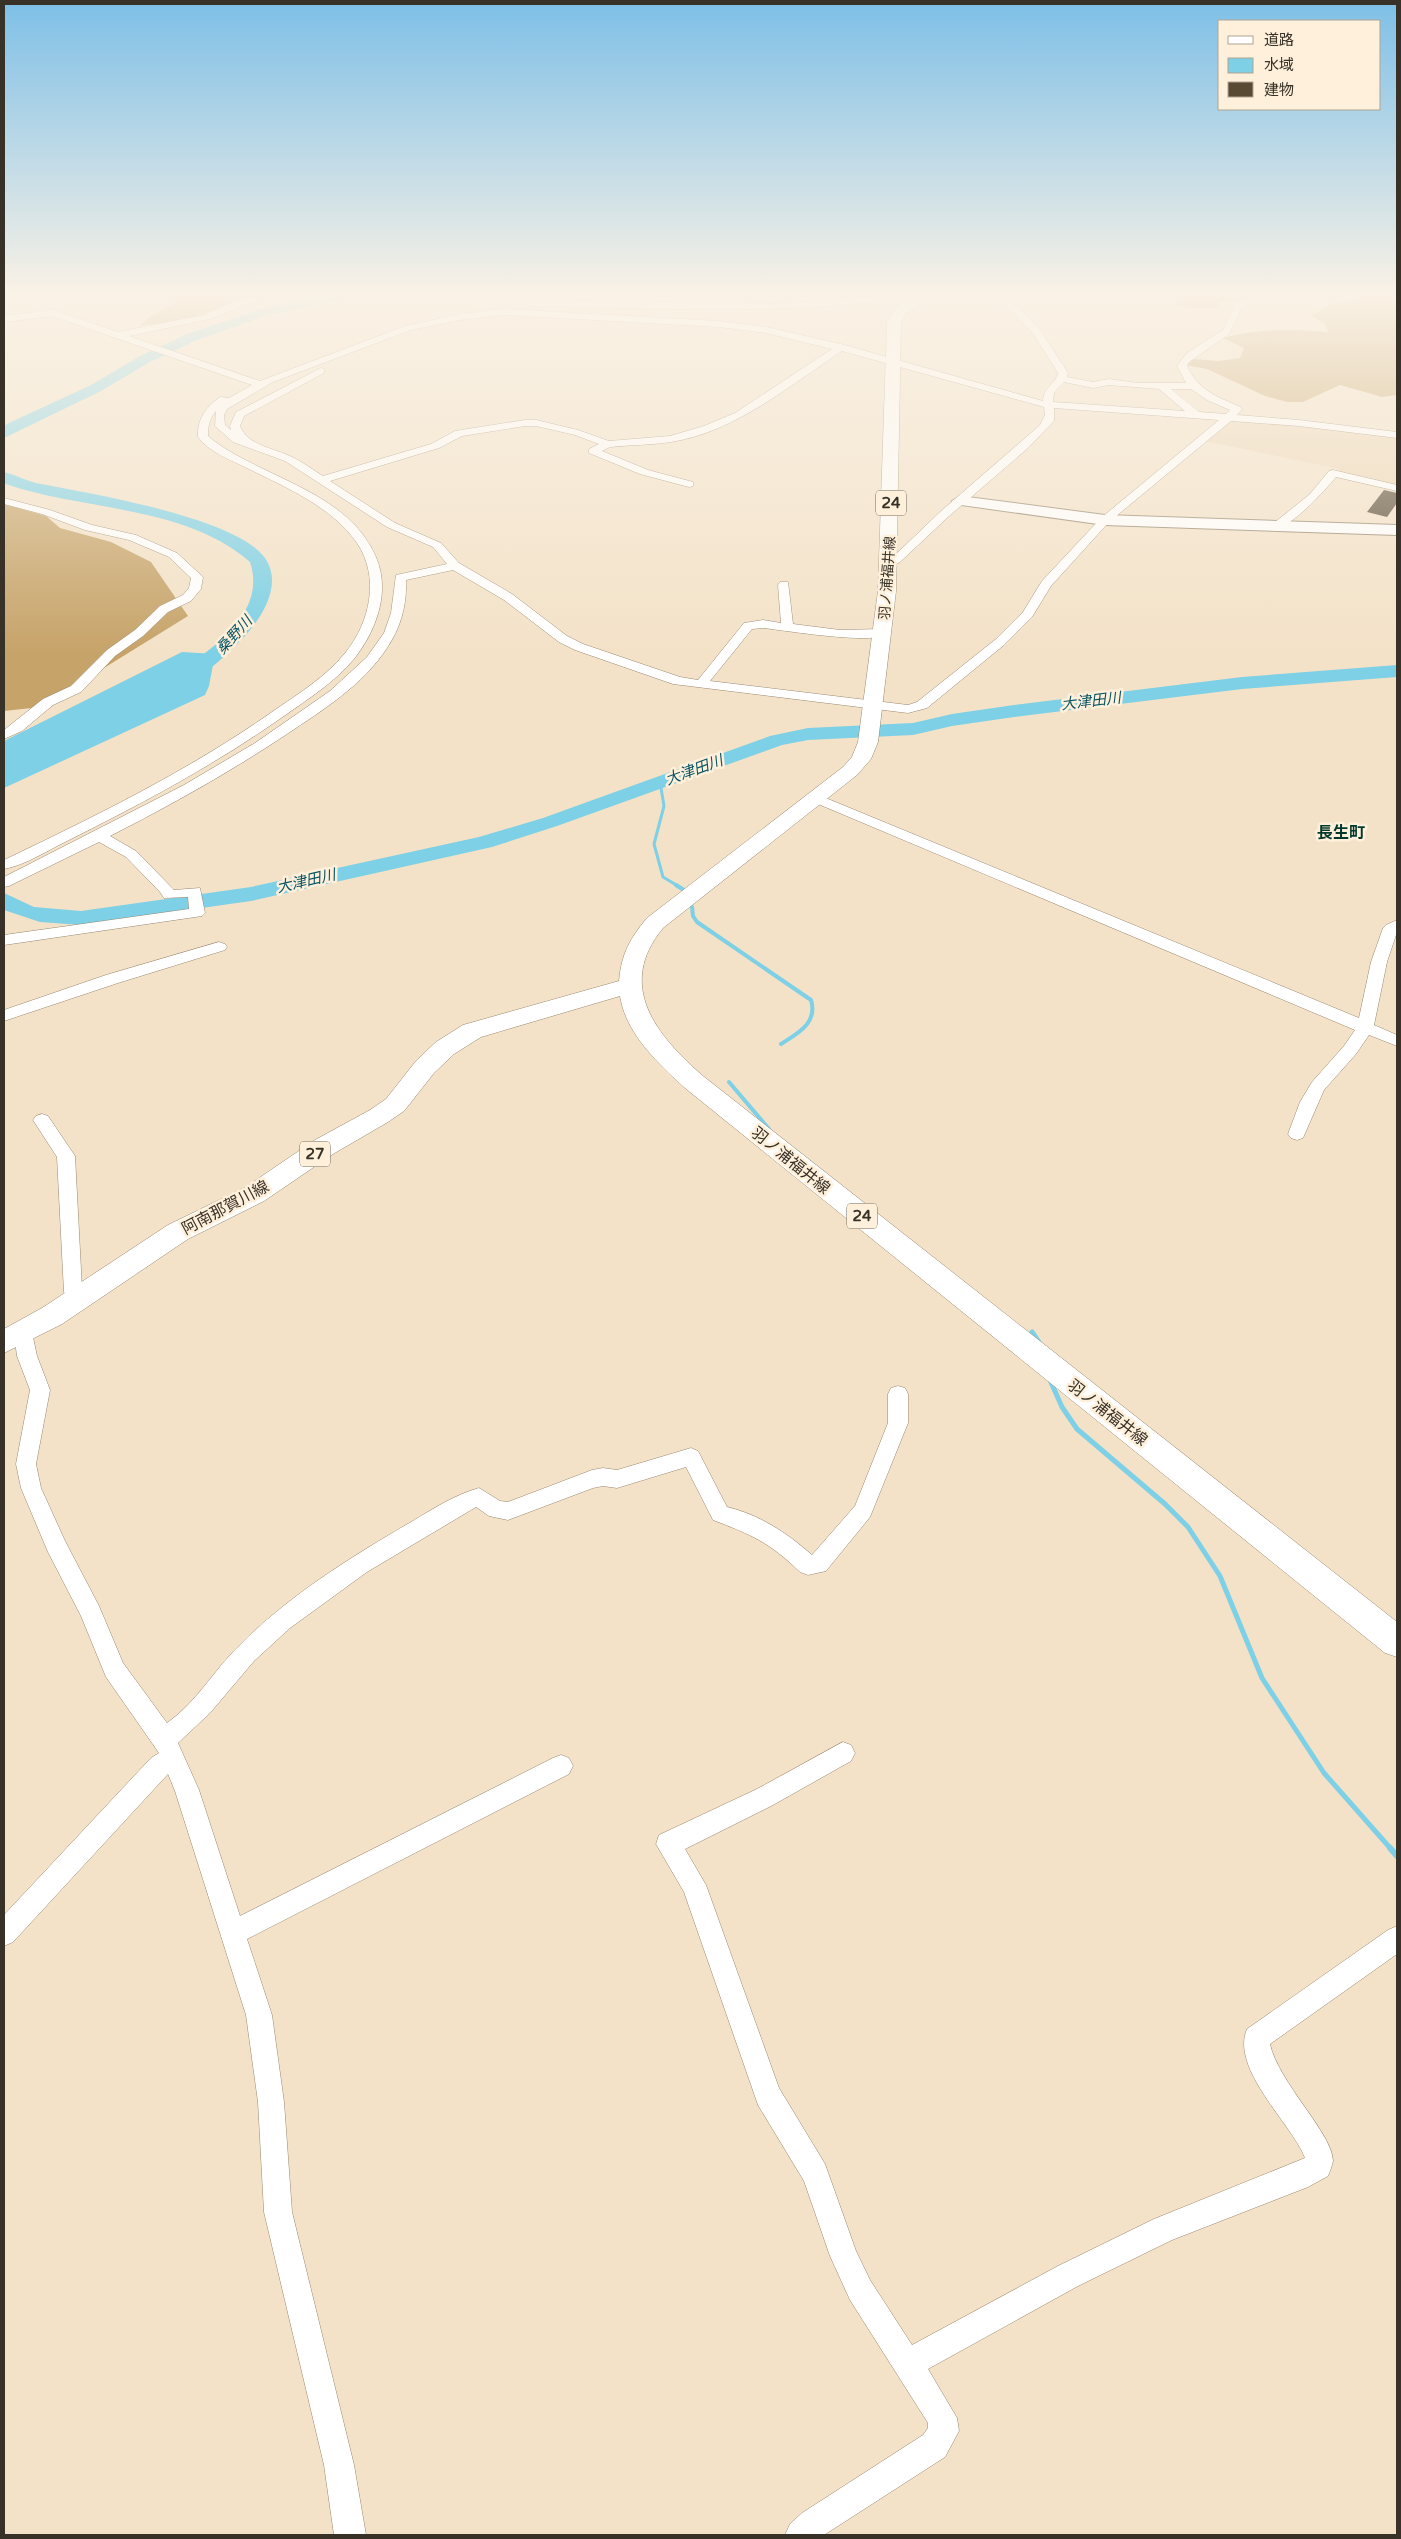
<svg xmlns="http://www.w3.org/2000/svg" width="1401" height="2539" font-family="'Varela Round','Noto Sans JP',sans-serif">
<rect width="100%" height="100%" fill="#f3e2c8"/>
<path fill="#ecd7b6" d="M 1228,421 L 1304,425 L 1397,437 L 1397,487 L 1336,473 L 1339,469 L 1205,441 Z"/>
<path fill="#c6a369" d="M 182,297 L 249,297 C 211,313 183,323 141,325 C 152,312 170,309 182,297 Z
M 1179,297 L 1256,297 L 1248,300 L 1218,302 L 1220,307 C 1204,308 1190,310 1175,304 L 1181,298 Z
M 1379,297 L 1397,297 L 1397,395 L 1382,397 L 1340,385 L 1303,402 L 1287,402 L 1265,396 L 1207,369 L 1185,365 L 1194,359 L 1219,361 L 1240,358 L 1244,348 L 1223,338 C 1259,328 1292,329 1328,332 L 1326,325 L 1311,315 L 1336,302 Z
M 4,504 L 46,516 L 60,528 L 111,542 L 151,562 L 188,616 L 41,707 L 4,711 Z"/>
<path fill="#7dd0e5" d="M 182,652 L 215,654 L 209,686 L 205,695 L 4,788 L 4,741 Z"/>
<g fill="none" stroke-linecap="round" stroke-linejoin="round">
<path stroke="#7dd0e5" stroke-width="3" d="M 660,782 L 664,806 L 654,844 L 663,877 L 678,886"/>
<path stroke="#7dd0e5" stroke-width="4" d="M 676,885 L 684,890
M 692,907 L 693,916 L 697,922 L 811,1000 C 818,1023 798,1033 781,1044
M 729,1082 L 769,1129"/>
<path stroke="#7dd0e5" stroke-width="5" d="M 1032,1332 L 1039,1342
M 1050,1380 L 1062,1407 L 1077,1429 L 1165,1504 L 1188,1527 L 1220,1576 L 1262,1678 L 1324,1773 L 1391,1849"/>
<path stroke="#7dd0e5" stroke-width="6" d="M 1390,1848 L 1397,1856"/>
<path fill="#7dd0e5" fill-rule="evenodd" d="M 314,297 L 346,297 L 339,301 L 268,315 L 197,340 L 150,362 L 101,391 L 4,438 L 4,426 L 9,423 L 91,385 L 140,356 L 187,334 L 258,310 Z
M 4,472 C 15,475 25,480 36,483 C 87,493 236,517 265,558 C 285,587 258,624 237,644 C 224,657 196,685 178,681 L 176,677 L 178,673 C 214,647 267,613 250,562 C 185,505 83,511 6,484 L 4,483 Z
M 1397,665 L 1397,677 L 1242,689 L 1014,717 L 952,726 L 913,735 L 808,740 L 782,745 L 557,826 L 492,847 L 251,901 L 81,925 L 40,922 L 4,910 L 4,893 L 34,907 L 81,911 L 251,887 L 479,837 L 543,818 L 770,736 L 808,728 L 913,723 L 952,714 L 1014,705 L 1242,677 Z"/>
</g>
<path fill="#584a33" d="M 1384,490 L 1397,493 L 1397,503 L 1387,517 L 1367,512 Z"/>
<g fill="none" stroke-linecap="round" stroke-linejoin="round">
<g stroke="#988970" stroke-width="1">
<path id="street" d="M 250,297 L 266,297 L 210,319 L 129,336 L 260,381 L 405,326 L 460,314 L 504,309 L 719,321 L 766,327 L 841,344 L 1043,401 C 1044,386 1056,384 1058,373 L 1032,332 L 997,297 L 1007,297 L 1039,328 L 1068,373 L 1067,377 L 1093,382 L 1109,379 L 1138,383 L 1186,383 L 1177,366 L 1187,353 L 1223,330 L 1235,304 L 1252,297 L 1265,297 L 1242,308 L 1229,334 L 1189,362 L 1187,366 C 1198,390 1217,397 1241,407 L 1242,409 L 1237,415 L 1299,420 L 1397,432 L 1397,438 L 1299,426 L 1231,421 L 1109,522 L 1051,586 L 1032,617 L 1004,645 L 927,708 L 908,713 L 673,684 L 575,650 L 559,642 L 504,600 L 453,570 L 406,580 C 407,605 401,627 387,648 C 363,685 323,710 287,734 C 230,772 171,805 110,836 L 136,851 L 174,890 L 200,888 L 205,913 L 202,916 L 4,945 L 4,935 L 189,909 L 188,897 L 164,898 L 160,892 L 126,857 L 99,842 L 9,886 L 4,887 L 4,877 L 184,785 L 255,743 L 330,691 L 367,657 L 384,633 L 391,613 L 396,575 L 447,564 L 433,547 L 387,527 L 285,461 L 233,442 L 215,426 L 216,411 C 209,419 208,427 208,436 L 214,441 C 266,479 348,492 376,557 C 391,592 376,631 354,659 C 335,682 308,699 284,716 C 216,764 143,803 69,840 C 48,850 26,865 4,869 L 4,860 C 96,816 188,771 272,712 C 298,694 326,677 346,652 C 370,622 380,577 357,543 C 332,507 287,488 249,469 C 231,460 210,453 198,437 C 197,419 206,407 220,397 L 229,398 L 252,385 L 52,316 L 4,322 L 4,316 L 53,310 L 118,332 L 204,315 L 235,301 ZM 504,315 L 719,327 L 766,333 L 832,349 L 735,413 L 704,426 L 670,436 L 609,441 L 578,430 L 536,420 L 525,420 L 455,431 L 431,444 L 323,476 C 313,470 303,462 292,457 C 274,448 248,446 240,426 L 244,416 L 324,373 L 324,369 L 321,368 L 236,412 L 230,426 L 231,430 L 225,425 L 224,415 L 227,409 L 273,382 L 411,330 L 460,320 ZM 842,351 L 1044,407 L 1045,415 L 1040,425 L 940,512 L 892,558 L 884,562 L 884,566 L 888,568 L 900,562 L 948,517 L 1028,448 L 1054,421 L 1054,408 L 1219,420 L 1101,518 L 1042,581 L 1023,612 L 996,639 L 917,702 L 908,705 L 710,681 L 752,629 L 763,628 C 783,630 878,646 889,633 L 883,629 L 840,630 L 793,624 L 788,582 L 780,582 L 778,585 L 781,623 L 763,620 L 744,623 L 698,680 L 680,677 L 583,644 L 567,636 L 512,594 L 459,563 L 441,543 L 395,523 L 330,481 L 439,448 L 462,436 L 525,426 L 536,426 L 575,435 L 599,444 L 589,449 L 589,453 L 640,474 L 689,487 L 693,486 L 693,482 L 648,470 L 602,451 L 610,447 C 630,445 651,445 671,442 C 735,432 789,386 842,351 ZM 1064,382 L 1093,388 L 1109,385 L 1159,389 L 1185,411 L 1053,402 L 1054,392 ZM 1171,389 L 1191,389 L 1207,400 L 1230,410 L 1226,414 L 1199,412 Z
M 845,297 L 892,297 L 887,300 C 769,315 650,308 531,306 L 526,303 L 531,300 L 777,304 L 847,299 Z
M 1333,470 L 1397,485 L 1397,491 L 1336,477 C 1326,489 1289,531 1274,527 L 1274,523 L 1310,494 L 1329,471 Z
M 4,498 L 50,510 L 92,525 L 136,535 L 177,553 L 203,577 L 201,589 L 191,601 L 168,612 L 143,636 L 115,656 L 81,692 L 53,705 L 22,731 L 4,739 L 4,730 L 43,699 L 71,686 L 107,650 L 135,630 L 160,606 L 183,595 L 189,588 L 191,578 L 169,557 L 129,540 L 85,530 L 42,514 L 4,504 Z
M 816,794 L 1359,1018 L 1371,962 L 1383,928 L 1386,925 L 1397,920 L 1397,932 L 1387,962 L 1374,1025 L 1397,1035 L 1397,1046 L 1369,1035 L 1356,1054 L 1324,1090 L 1303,1138 L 1297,1140 L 1291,1138 L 1288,1134 L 1300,1102 L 1312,1082 L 1344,1046 L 1355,1030 L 811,801 L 809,798 Z
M 219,942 L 225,944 L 227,947 L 225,950 L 118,983 L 4,1021 L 4,1010 L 106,975 Z
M 42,1114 L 48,1116 L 75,1156 L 82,1289 L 89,1297 L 86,1302 C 75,1306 69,1301 64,1292 L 57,1157 L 33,1120 L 36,1116 Z
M 24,1325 L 31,1328 L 37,1356 L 50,1390 L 36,1464 L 41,1488 L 65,1541 L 99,1606 L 123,1663 L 167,1723 C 196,1703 214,1670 239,1646 C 288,1596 351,1557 411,1522 C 433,1509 454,1495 479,1488 L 500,1501 L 508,1502 L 592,1470 L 603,1468 L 617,1470 L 691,1448 L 698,1451 L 727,1507 C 760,1515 787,1533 812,1555 L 855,1506 L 888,1423 L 888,1394 L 891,1388 L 898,1386 L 905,1388 L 908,1394 L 908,1423 L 870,1517 L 826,1571 L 808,1575 L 800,1572 C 769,1542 752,1535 713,1520 L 686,1467 L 617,1488 L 603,1486 L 593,1488 L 508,1520 L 489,1516 L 476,1507 L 367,1572 L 290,1628 L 254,1661 L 210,1713 L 178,1743 L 199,1790 L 240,1916 L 553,1758 L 561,1755 L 569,1758 L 573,1766 L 569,1774 L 247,1939 L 272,2015 L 284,2102 L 292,2212 L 354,2465 L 366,2535 L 334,2535 L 324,2465 L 264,2212 L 258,2102 L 246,2015 L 175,1791 L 168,1774 L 13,1942 L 4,1946 L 4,1915 L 151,1758 L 159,1753 L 106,1677 L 81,1616 L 48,1552 L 21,1488 L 16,1464 L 30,1390 L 17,1356 L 14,1333 L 17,1328 Z
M 843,1742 L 851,1745 L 855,1753 L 851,1761 L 773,1805 L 685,1849 L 706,1885 L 779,2088 L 825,2164 L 856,2251 L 870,2280 L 912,2345 L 1058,2266 L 1154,2219 L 1305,2158 C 1292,2124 1230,2069 1247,2029 L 1388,1930 L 1397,1926 L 1397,1954 L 1270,2044 C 1278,2082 1333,2134 1333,2161 C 1332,2166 1330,2171 1328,2176 L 1308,2187 L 1172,2240 L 1078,2286 L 928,2369 L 957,2418 L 959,2431 L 945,2457 L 824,2535 L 785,2535 L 790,2524 L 802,2513 L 923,2435 L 928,2428 L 928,2423 L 850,2300 L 830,2256 L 804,2181 L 758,2105 L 684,1892 L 656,1844 L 659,1835 L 757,1789 Z"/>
</g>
<g stroke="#988970" stroke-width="2">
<path id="secondary" d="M 960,496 L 1105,515 L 1397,525 L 1397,535 L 1105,525 L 954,504 L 952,501 Z"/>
</g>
<g stroke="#988970" stroke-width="1">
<path id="primary" d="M 912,297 L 928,297 L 907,313 L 901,322 L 896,591 L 878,742 L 871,759 L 857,775 L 663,928 C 615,986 657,1036 703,1076 L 1397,1622 L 1397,1657 L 1385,1653 L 685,1088 C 658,1063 626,1034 620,996 L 481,1037 L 454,1054 L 434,1073 L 404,1111 L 388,1122 L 333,1154 L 264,1201 L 188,1239 L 62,1324 L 4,1353 L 4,1329 L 42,1308 L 168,1225 L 246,1187 L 315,1140 L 370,1110 L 386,1099 L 416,1061 L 436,1042 L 463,1025 L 619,981 C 621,955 630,938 647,918 L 843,767 L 852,757 L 858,742 L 878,591 L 887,322 L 897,307 Z"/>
</g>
<use href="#street" fill="#fff" fill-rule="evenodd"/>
<use href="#secondary" fill="#fff" fill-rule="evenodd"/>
<use href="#primary" fill="#fff" fill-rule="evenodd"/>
</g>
<linearGradient id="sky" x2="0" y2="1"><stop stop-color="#7dbfe7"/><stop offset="0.45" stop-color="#faf2e6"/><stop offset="1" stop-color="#faf2e6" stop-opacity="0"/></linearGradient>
<rect width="1401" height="653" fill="url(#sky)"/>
<g text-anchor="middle" stroke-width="5" stroke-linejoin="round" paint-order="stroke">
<g font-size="14" fill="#383127" stroke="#fef0db">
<text transform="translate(887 578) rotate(-86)" y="5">羽ノ浦福井線</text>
</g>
<g fill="#fef0db" stroke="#736a5d" stroke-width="1">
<rect x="876" y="490.5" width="30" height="25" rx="4"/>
<rect x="300" y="1141.5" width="30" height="25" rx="4"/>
<rect x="847" y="1203.5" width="30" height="25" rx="4"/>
</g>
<g font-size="15" font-weight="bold" fill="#383127">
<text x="891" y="508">24</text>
<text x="315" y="1159">27</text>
<text x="862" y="1221">24</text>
</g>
<g font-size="15" font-style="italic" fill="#085362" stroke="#fef0db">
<text transform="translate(234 635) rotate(-48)" y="5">桑野川</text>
<text transform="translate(1091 701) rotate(-7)" y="5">大津田川</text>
<text transform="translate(694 770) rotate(-20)" y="5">大津田川</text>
<text transform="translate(306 881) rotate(-13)" y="5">大津田川</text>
</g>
<g font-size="16" font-weight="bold" fill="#00392c" stroke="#fef0db">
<text x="1341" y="838">長生町</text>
</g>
<g font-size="16" fill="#383127" stroke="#fef0db">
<text transform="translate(791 1160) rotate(39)" y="6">羽ノ浦福井線</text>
<text transform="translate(225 1207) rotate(-28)" y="6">阿南那賀川線</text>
<text transform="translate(1108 1412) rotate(38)" y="6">羽ノ浦福井線</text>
</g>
</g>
<rect width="1401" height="2539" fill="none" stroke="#383127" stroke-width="10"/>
<rect x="1218" y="20" width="162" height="90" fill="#fef0db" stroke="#afa493"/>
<rect x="1228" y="36" width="25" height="8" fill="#ffffff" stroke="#afa493"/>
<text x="1264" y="45" font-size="15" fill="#383127">道路</text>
<rect x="1228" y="58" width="25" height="15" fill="#7dd0e5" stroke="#afa493"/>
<text x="1264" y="70" font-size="15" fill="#383127">水域</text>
<rect x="1228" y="82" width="25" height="15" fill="#584a33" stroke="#afa493"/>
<text x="1264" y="95" font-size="15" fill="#383127">建物</text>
</svg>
